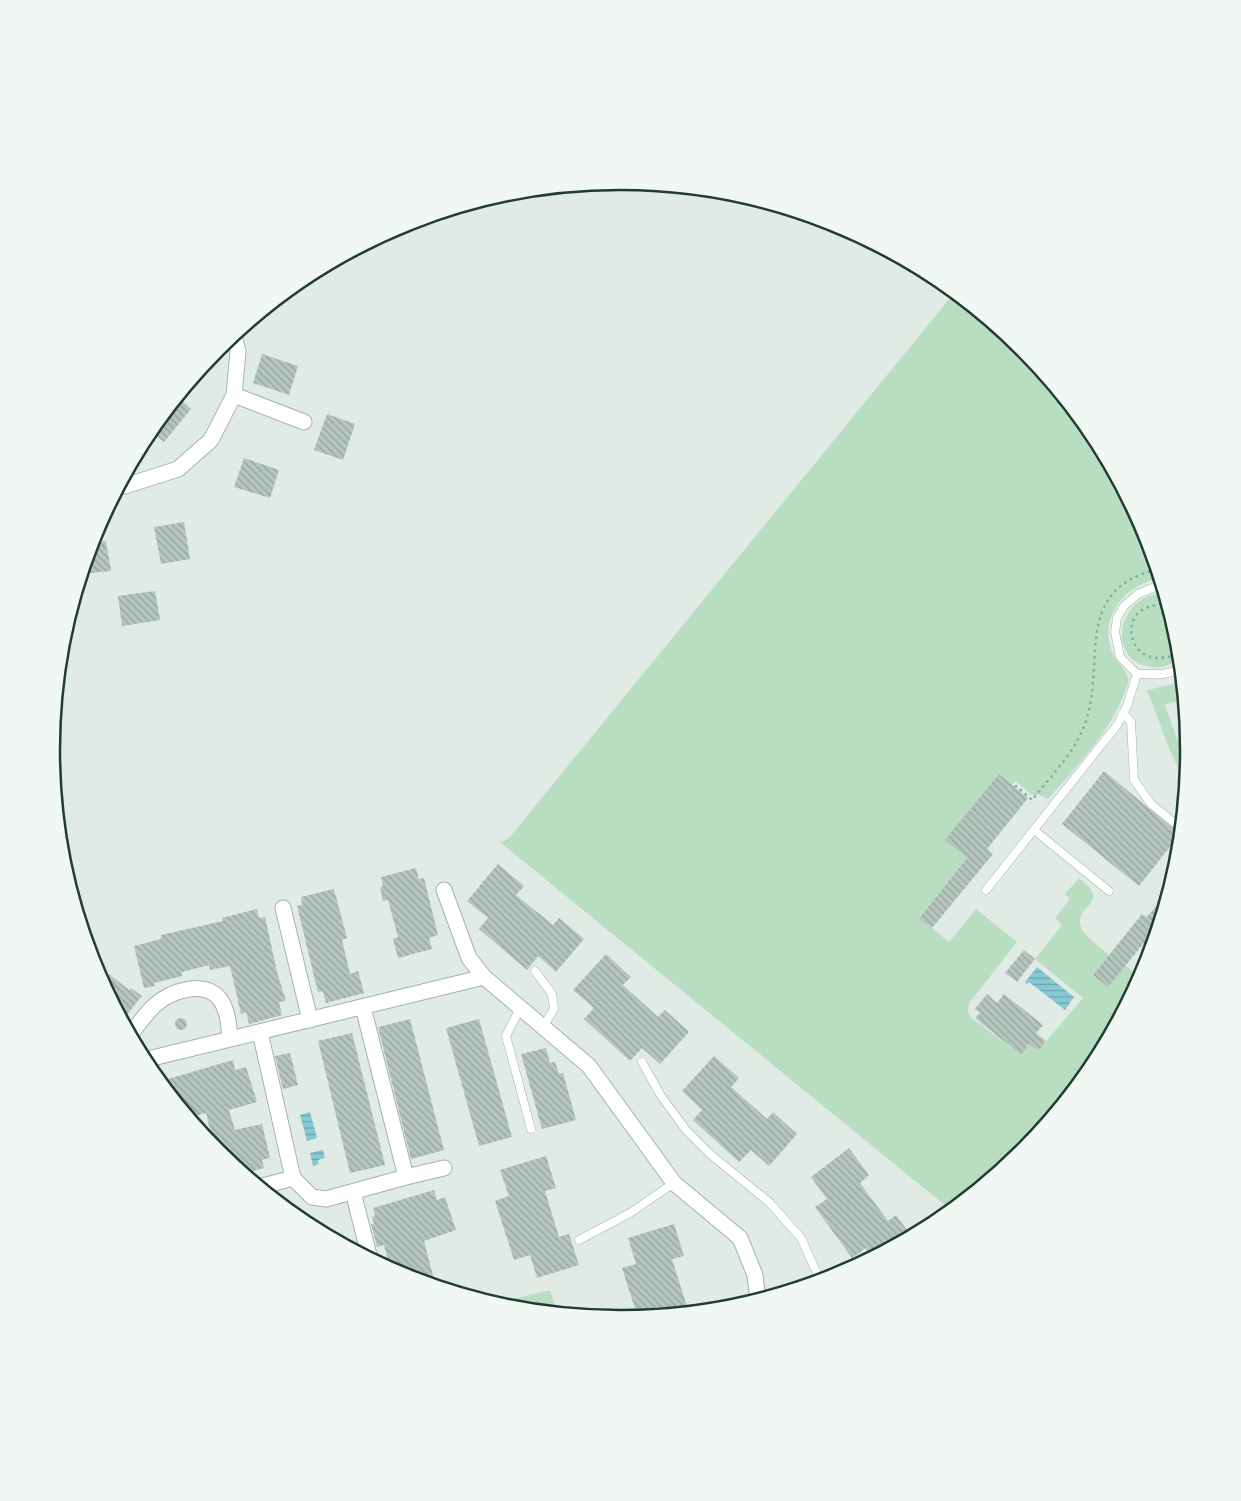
<svg xmlns="http://www.w3.org/2000/svg" width="1241" height="1501" font-family="Quicksand,sans-serif">
<defs>
<pattern id="water-rules" width="6" height="5" patternUnits="userSpaceOnUse" patternTransform="scale(1.25)"><rect width="6" height="5" fill="#87c9d2"/><path d="M0 2.5h6" fill="none" stroke="#6ea4ab"/></pattern>
<pattern id="building-back-hatch" width="6" height="6" patternUnits="userSpaceOnUse" patternTransform="scale(1.25)"><rect width="6" height="6" fill="#b6c6bf"/><path d="M-1 5l2 2M0 0l6 6M5-1l2 2" fill="none" stroke="#94a29c"/></pattern>
</defs>
<rect width="100%" height="100%" fill="#e0ebe6"/>
<path fill="#b9ddc1" d="M 955,292 L 1023,348 L 1094,434 L 1147,533 L 1160,578 C 1125,585 1097,617 1113,654 C 1116,663 1131,673 1128,683 C 1114,729 1078,764 1048,799 L 1040,795 L 1032,795 L 1015,781 L 1012,785 L 999,774 L 946,840 L 967,858 L 919,917 L 949,942 L 976,909 L 1017,942 L 970,1002 C 967,1011 967,1014 974,1020 L 1020,1054 L 1029,1044 L 1038,1051 L 1083,998 L 1035,959 L 1062,925 L 1055,918 L 1070,899 L 1065,894 L 1079,878 C 1113,904 1074,904 1081,927 C 1083,936 1102,948 1109,955 L 1093,975 L 1108,987 L 1125,965 L 1139,976 L 1132,985 L 1136,988 L 1094,1067 L 1023,1153 L 952,1211 L 501,843 L 509,838 Z
M 1164,592 L 1179,640 L 1181,659 C 1169,662 1168,669 1152,667 C 1107,663 1114,597 1164,592 Z
M 1183,682 L 1185,698 L 1165,705 L 1182,753 L 1188,765 L 1186,784 L 1168,746 L 1147,690 Z
M 550,1290 L 557,1313 L 509,1309 L 494,1304 Z"/>
<path fill="url(#water-rules)" d="M 1037,967 L 1074,997 L 1065,1010 L 1029,982 L 1027,984 L 1025,982 Z
M 310,1112 L 317,1138 L 307,1141 L 300,1115 Z
M 323,1150 L 325,1158 L 320,1159 L 318,1161 L 319,1164 L 313,1166 L 310,1153 Z"/>
<path fill="url(#building-back-hatch)" d="M 262,354 L 298,366 L 289,395 L 253,383 Z
M 178,397 L 191,409 L 164,442 L 150,431 Z
M 327,414 L 355,424 L 343,460 L 314,450 Z
M 244,458 L 279,470 L 270,498 L 234,487 Z
M 184,522 L 190,559 L 161,564 L 154,527 Z
M 106,541 L 111,571 L 82,574 L 92,543 Z
M 155,591 L 160,620 L 122,626 L 118,596 Z
M 1104,771 L 1180,834 L 1139,886 L 1062,824 Z
M 999,774 L 1028,798 L 987,849 L 993,854 L 932,928 L 919,918 L 967,858 L 945,840 Z
M 498,864 L 524,886 L 516,895 L 553,925 L 559,918 L 584,939 L 556,972 L 538,956 L 527,970 L 479,929 L 488,918 L 467,901 Z
M 416,868 L 419,879 L 424,878 L 438,935 L 429,938 L 432,949 L 398,958 L 393,939 L 398,937 L 388,900 L 383,901 L 380,887 L 383,886 L 381,877 Z
M 1171,888 L 1161,922 L 1108,987 L 1093,975 L 1142,914 L 1147,917 Z
M 334,889 L 347,938 L 342,940 L 350,974 L 358,971 L 364,993 L 326,1003 L 323,991 L 318,992 L 297,906 L 302,905 L 301,897 Z
M 257,909 L 259,918 L 265,917 L 277,972 L 286,1001 L 279,1002 L 282,1015 L 249,1024 L 246,1012 L 241,1014 L 230,966 L 210,970 L 209,965 L 182,972 L 182,976 L 154,983 L 155,986 L 144,988 L 134,946 L 161,939 L 161,935 L 223,921 L 222,918 Z
M 1024,950 L 1035,959 L 1017,982 L 1005,973 Z
M 606,954 L 631,977 L 623,985 L 658,1017 L 665,1010 L 689,1032 L 660,1064 L 642,1048 L 630,1061 L 584,1019 L 594,1008 L 573,990 Z
M 109,974 L 129,990 L 131,988 L 142,996 L 122,1021 L 102,983 Z
M 987,994 L 997,1003 L 1004,994 L 1043,1025 L 1036,1033 L 1046,1041 L 1038,1051 L 1029,1044 L 1021,1055 L 975,1018 L 980,1013 L 975,1009 Z
M175 1024a6 6 0 1 1 12 0a6 6 0 1 1-12 0Z
M 410,1019 L 444,1150 L 411,1159 L 378,1027 Z
M 479,1019 L 512,1137 L 479,1146 L 446,1028 Z
M 352,1033 L 385,1165 L 350,1173 L 318,1041 Z
M 546,1048 L 550,1063 L 555,1062 L 559,1074 L 563,1073 L 576,1120 L 542,1129 L 521,1054 Z
M 290,1053 L 298,1085 L 283,1089 L 275,1056 Z
M 714,1056 L 739,1078 L 731,1087 L 767,1119 L 773,1112 L 797,1134 L 769,1166 L 751,1150 L 739,1162 L 693,1120 L 702,1110 L 682,1091 Z
M 233,1060 L 235,1070 L 246,1067 L 257,1102 L 229,1110 L 235,1130 L 262,1124 L 270,1158 L 262,1160 L 264,1168 L 250,1172 L 249,1168 L 239,1170 L 218,1153 L 215,1150 L 206,1113 L 189,1118 L 174,1099 L 168,1079 Z
M 849,1148 L 869,1175 L 860,1183 L 888,1221 L 896,1215 L 912,1237 L 873,1258 L 866,1248 L 852,1258 L 815,1207 L 827,1199 L 811,1177 Z
M 546,1156 L 556,1188 L 545,1191 L 559,1237 L 569,1234 L 579,1265 L 537,1278 L 530,1255 L 514,1260 L 495,1201 L 509,1196 L 500,1170 Z
M 434,1190 L 437,1200 L 445,1197 L 456,1230 L 424,1241 L 436,1287 L 402,1276 L 391,1270 L 384,1245 L 377,1247 L 371,1224 L 374,1224 L 372,1217 L 375,1216 L 373,1208 Z
M 674,1224 L 684,1256 L 672,1259 L 689,1313 L 638,1318 L 622,1268 L 636,1264 L 628,1238 Z"/>
<g fill="none" stroke-linecap="round" stroke-linejoin="round">
<g stroke="#a3b3ad" stroke-width="9">
<path id="lane" d="M 1162,583 L 1155,587 L 1138,594 L 1124,606 L 1117,618 L 1115,632 L 1120,657 L 1137,674 L 1163,674 L 1182,670
M 1123,713 L 1131,722 L 1134,780 L 1151,804 L 1182,829
M 1034,830 L 1109,891
M 986,890 L 1118,724 L 1127,706 L 1137,674
M 535,971 L 552,994 L 554,1009 L 543,1027
M 520,1008 L 506,1036 L 531,1129
M 642,1062 L 661,1096 L 686,1130 L 710,1154 L 770,1203 L 801,1238 L 821,1282
M 579,1240 L 630,1213 L 674,1183"/>
</g>
<g stroke="#a3b3ad" stroke-width="17">
<path id="street" d="M 234,395 L 304,422
M 120,485 L 125,486 L 178,469 L 211,440 L 234,395 L 238,351 L 234,335
M 444,890 L 469,958 L 484,977 L 589,1066 L 674,1183 L 740,1238 L 755,1275 L 758,1301
M 283,908 L 310,1020
M 363,1007 L 406,1177
M 260,1032 L 293,1178
M 130,1035 C 138,1025 146,1013 155,1005 C 171,991 203,980 219,998 C 228,1009 229,1026 230,1039
M 144,1060 L 484,977
M 259,1187 L 293,1178 L 312,1197 L 326,1199 L 406,1177 L 444,1168
M 353,1192 L 370,1259"/>
</g>
<path stroke="#80b09f" stroke-width="2.5" stroke-dasharray="2.5 4" stroke-linecap="butt" d="M 1168,603 C 1159,605 1149,605 1142,610 C 1121,624 1133,658 1157,658 C 1165,658 1173,656 1180,654
M 1015,787 L 1016,786 L 1032,800 C 1052,775 1076,751 1086,721 C 1106,660 1072,590 1158,569"/>
<use href="#lane" stroke="#fff" stroke-width="8"/>
<use href="#street" stroke="#fff" stroke-width="15"/>
</g>
<path d="M0 0H1241V1501H0ZM60 750a560 560 0 1 1 1120 0a560 560 0 1 1-1120 0Z" fill="#f1f8f4" fill-rule="evenodd"/>
<path fill="none" stroke="#213c34" stroke-width="2.5" d="M60 750a560 560 0 1 1 1120 0a560 560 0 1 1-1120 0Z"/>
</svg>
